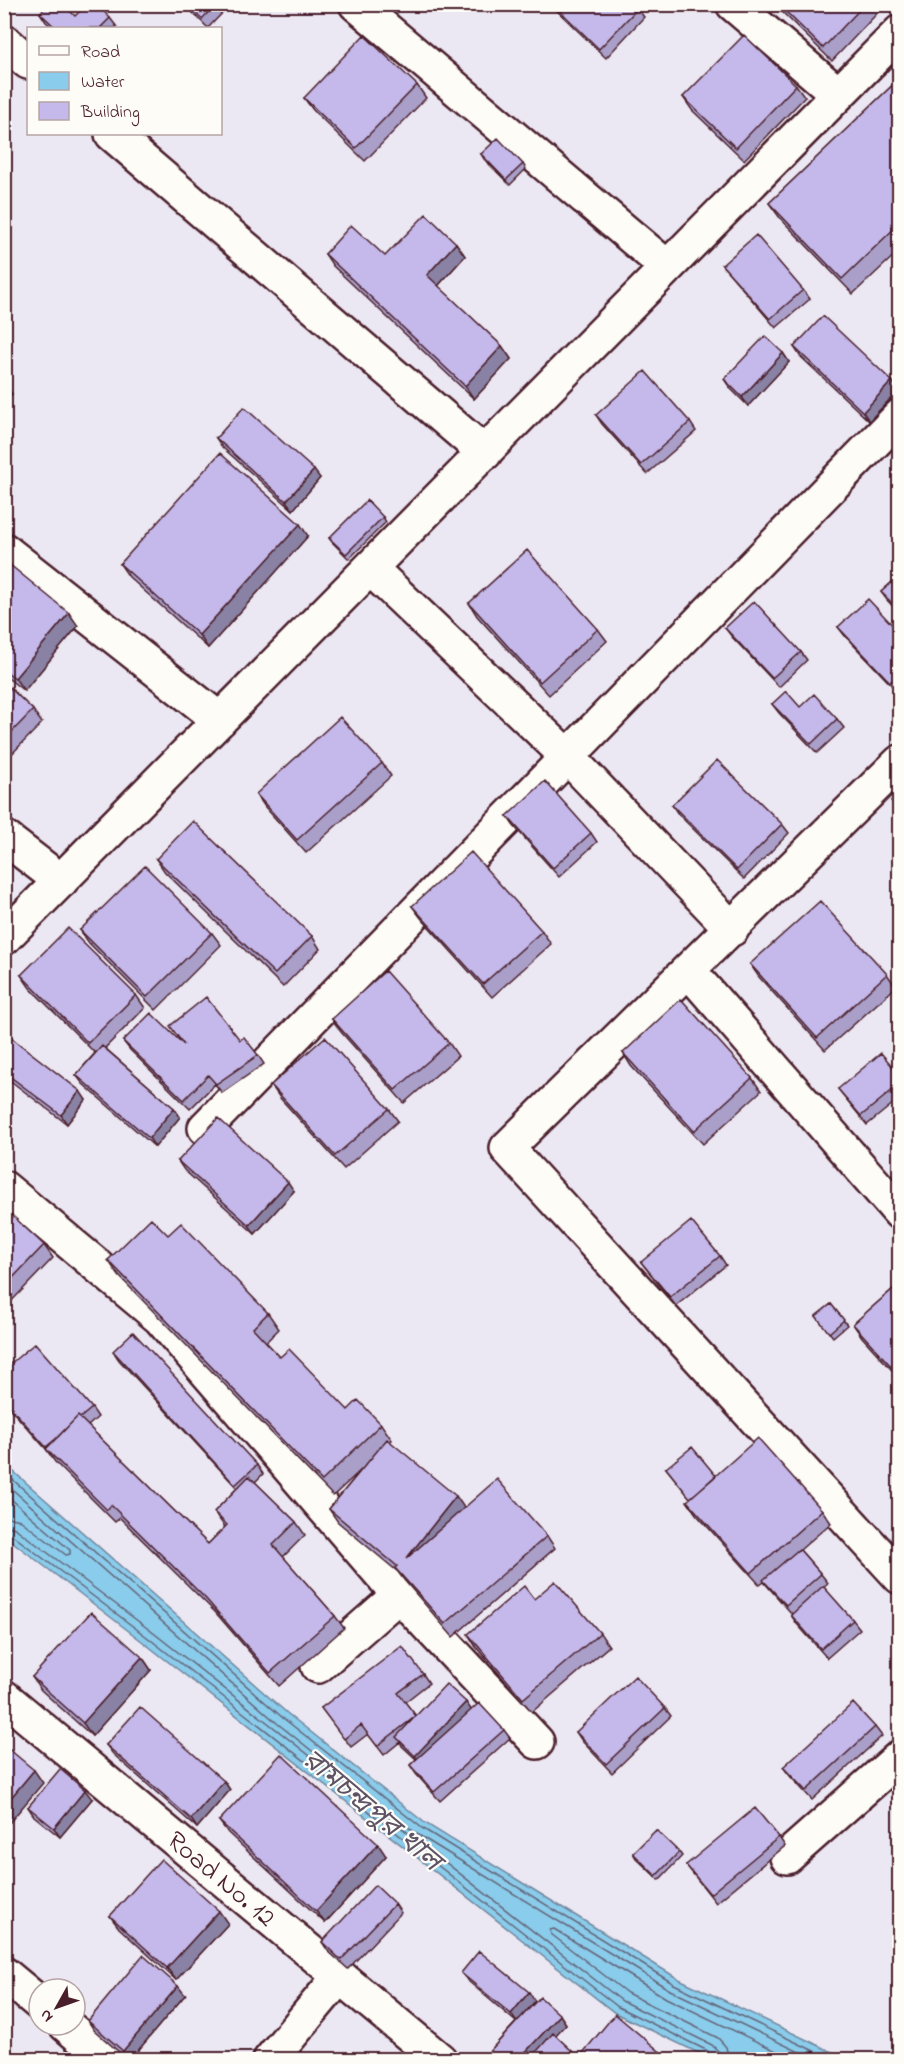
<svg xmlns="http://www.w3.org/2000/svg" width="904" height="2064" viewBox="0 0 904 2064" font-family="'Indie Flower','Noto Sans Bengali',sans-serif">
  <rect width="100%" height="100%" fill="#ece8f3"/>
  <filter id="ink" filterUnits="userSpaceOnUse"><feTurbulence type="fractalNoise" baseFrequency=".0167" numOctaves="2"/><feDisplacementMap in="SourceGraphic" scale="12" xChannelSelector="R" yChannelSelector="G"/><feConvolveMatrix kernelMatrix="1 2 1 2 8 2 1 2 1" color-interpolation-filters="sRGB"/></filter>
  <g filter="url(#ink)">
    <!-- water -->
    <path fill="#8acceb" stroke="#70879e" stroke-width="1.5" d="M5,1464l282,249 138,110 252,155 170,81h-136l-96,-46 -472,-371 -138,-106z"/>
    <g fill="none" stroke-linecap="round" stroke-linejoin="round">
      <!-- shore -->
      <path stroke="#646478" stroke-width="1.5" d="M4,1472l279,246 139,110 252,156 159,76
        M4,1482l274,242 139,110 253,156 146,70
        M4,1493l66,57v4l-4,1 -46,-35 -16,-4
        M4,1525l11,3 136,103 471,370 90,44 6,6 2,9
        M4,1532l7,2 136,103 471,370 90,44 4,9
        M729,2060l-3,-13 -8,-9 -91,-45 -76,-59 -1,-4 4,-1 112,69 129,62"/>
      <defs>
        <path id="street" d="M356,4l311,263
          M733,4l105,90
          M4,41l24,21
          M112,134l373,319
          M4,550l216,170
          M370,568l198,189 164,172
          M900,762l-393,386 393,429
          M4,837l57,44
          M4,938l896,-906
          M689,971l211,242
          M205,1128l695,-712
          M4,1188l156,130 239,277 138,147
          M318,1666l81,-71
          M4,1697l436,363
          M787,1857l113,-100
          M4,1974l35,29
          M66,2025l41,35
          M270,2060l70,-84"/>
      </defs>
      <!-- street casing -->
      <use href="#street" stroke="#4a1f2b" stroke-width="38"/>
      <!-- street -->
      <use href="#street" stroke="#fdfcf7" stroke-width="33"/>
    </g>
    <!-- wall -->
    <path fill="#a99fc9" stroke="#4a1f2b" stroke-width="1.5" d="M184,4h47l-23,24z
      M550,4h84l10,13 -38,41z
      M774,4h112l-54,57z
      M40,13l35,3 35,2 7,9 -2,1h-62l-7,-6z
      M900,78v172l-47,44 -73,-76 -11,-15z
      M417,85l9,13 -61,63 -52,-51 -9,-12z
      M796,85l9,12 -61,63 -52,-50 -9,-13z
      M481,154l42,10 3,5 -16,16 -26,-26z
      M456,243l9,13 -27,30 64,60 9,13 -37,40 -141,-133 -8,-12 60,2z
      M722,265l81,25 7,9 -34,29 -47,-55z
      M794,347l98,34 7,9 -30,31 -69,-65z
      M783,353l6,9 -41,44 -18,-18 -6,-9z
      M596,415l94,7 6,9 -49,43 -45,-50z
      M216,438l104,40 -27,32 -71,-63z
      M383,517l3,5 -37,37 -17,-17 -3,-4z
      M308,536l-100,112 -79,-71 -9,-13z
      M4,560l74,66 -54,65 -20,-16z
      M900,575v39l-13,-14 -6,-8z
      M469,603l129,26 9,12 -58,54 -72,-79z
      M838,627l62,6v55l-3,3 -52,-55z
      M725,628l76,24 6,8 -28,27 -47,-50z
      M4,682l29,28 9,13 -38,39z
      M772,704l28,3 37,12 7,9 -27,25 -38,-40z
      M382,763l9,13 -85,77 -41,-46 -9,-13z
      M672,805l110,19 7,9 -45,46 -66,-65z
      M507,816l84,17 6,9 -38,35 -46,-52z
      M156,859l156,77 8,13 -37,38 -118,-115z
      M412,906l130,25 9,13 -59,53 -71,-79z
      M80,930l132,3 9,12 -65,65 -67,-67z
      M750,964l137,10 9,13 -71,63 -66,-73z
      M21,975l115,20 9,13 -40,40 69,60 6,9 -25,30 -72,-63 -7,-9 19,-22 -65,-65z
      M332,1019l117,24 9,13 -54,47 -63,-71z
      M4,1032l82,68 -19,24 -63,-48z
      M240,1040l18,15 6,9 -42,29 -7,-9 -25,25 -60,-59 -7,-9 59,3z
      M623,1053l129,25 9,13 -58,53 -72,-78z
      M900,1075v23l-33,27 -29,-36z
      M271,1085l118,24 9,12 -54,48 -64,-71z
      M178,1161l116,30 -39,43 -71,-64z
      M4,1208l40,37 9,13 -49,51z
      M168,1235l100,78 11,16 -13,13 14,15 68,53 33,14 11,16 -2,2 74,66 83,28 8,12 -102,89 -49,-57 -6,-8 -60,-50 -9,-13 33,-40 -29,27 -214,-220 -11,-16z
      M720,1256l6,9 -50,41 -35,-44z
      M900,1283v96l-38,-42 -9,-13z
      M831,1304l16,21 -14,12 -17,-21z
      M113,1351l144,114 6,9 -8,8 41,40 9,13 -22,22 52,59 9,12 -65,58 -64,-74 -95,-94 -5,4 -60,-60 -9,-13 -42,-47v-33l88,39 6,9 -10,9 120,118 17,-17 -11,-15 23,-24 -118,-128z
      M666,1468l50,8 106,34 9,13 -31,27 21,24 7,9 -5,4 30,33 7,9 -33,29 -30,-34 -6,-9 1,-1 -22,-25 -6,-7 -4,3 -64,-71 -9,-13 4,-2z
      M534,1599l66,34 9,13 -77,66 -56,-65 -8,-13z
      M142,1657l9,13 -59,66 -51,-46 -9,-13z
      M423,1674l6,9 -24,19 11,14 55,-6 33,20 6,8 -70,63 -24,-27 -6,-9 6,-6 -14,-13 -2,-4 -16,13 -16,-21 -17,13 -30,-39z
      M665,1708l6,8 -59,57 -30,-32 -6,-9z
      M875,1727l7,9 -70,64 -22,-24 -7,-9z
      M106,1745l118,36 6,9 -33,38 -84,-74z
      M92,1799l-32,38 -26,-21 -6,-9z
      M219,1821l167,35 -61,67 -97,-90z
      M779,1837l6,9 -69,57 -30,-38z
      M679,1852l3,4 -23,24 -23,-22 -3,-5z
      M395,1904l6,9 -53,56 -20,-18 -6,-9z
      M110,1916l118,8 -52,56 -57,-52z
      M461,1973l74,28 25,14 6,9 -11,11 18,17 5,6 92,2h-180l-3,-6 29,-32 -48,-41z
      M185,1995l-55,65h-2l-34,-30 -6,-9z"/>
    <!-- shaded-wall -->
    <path fill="#8982a4" stroke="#4a1f2b" stroke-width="1.5" d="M456,243l9,13 -29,32 -9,-13z
      M502,346l9,13 -37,40 -9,-13z
      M783,353l6,9 -41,44 -6,-9z
      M892,381l7,9 -30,31 -6,-9z
      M4,383l8,11 -8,9z
      M314,470l6,8 -27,32 -7,-9z
      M300,524l8,12 -100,112 -9,-13z
      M69,613l9,13 -54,65 -9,-13z
      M80,1091l6,9 -19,24 -6,-9z
      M174,1108l6,9 -25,30 -6,-9z
      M288,1182l6,9 -39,43 -6,-9z
      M456,1496l9,13 -59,50z
      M142,1657l9,13 -59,66 -9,-13z
      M466,1702l6,9 -50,54 -7,-9z
      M34,1770l9,13 -39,46v-23z
      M224,1781l6,9 -33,38 -6,-9z
      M85,1790l7,9 -32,38 -6,-9z
      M378,1844l8,12 -61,67 -9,-12z
      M219,1911l9,13 -52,56 -9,-12z
      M178,1986l7,9 -55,65h-2l-5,-9z
      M529,1992l6,9 -18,22 -6,-9z
      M560,2015l6,9 -33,36h-15z
      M573,2052l6,8h-13z"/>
    <!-- building -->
    <path fill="#c4b9ea" stroke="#4a1f2b" stroke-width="1.5" d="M48,4h15l12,12 12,-12h10l13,14 -10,10h-44l-16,-15z
      M187,4h29l-14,15z
      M553,4h81l4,4 -39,41z
      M778,4h87l-42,44z
      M364,35l53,50 -61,63 -52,-50z
      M744,35l52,50 -60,63 -53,-51z
      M900,78v145l-58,56 -73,-76z
      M498,138l25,26 -17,16 -25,-26z
      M426,214l30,29 -29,32 75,71 -37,40 -140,-132 26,-29 34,31z
      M756,235l47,55 -33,29 -48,-54z
      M823,316l69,65 -29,31 -69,-65z
      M765,336l18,17 -41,44 -18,-18z
      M645,371l45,51 -49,43 -45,-50z
      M244,407l70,63 -28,31 -70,-63z
      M220,453l80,71 -101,111 -79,-71z
      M367,500l16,17 -37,37 -17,-16z
      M527,550l71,79 -58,53 -71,-79z
      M4,560l65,53 -54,65 -11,-8z
      M900,575v36l-19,-19z
      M868,599l32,34v41l-10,8 -52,-55z
      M754,601l47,51 -29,26 -47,-50z
      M4,682l29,28 -29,30z
      M786,691l14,16 14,-13 23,25 -26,25 -39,-40z
      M340,717l42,46 -85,77 -41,-46z
      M717,760l65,64 -45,46 -65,-65z
      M545,781l46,52 -38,35 -46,-52z
      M900,792v17l-9,-8z
      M193,821l119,115 -37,38 -119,-115z
      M471,852l71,79 -59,53 -71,-78z
      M145,866l67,67 -65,64 -67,-67z
      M820,901l67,73 -70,64 -67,-74z
      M68,928l68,67 -48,48 -67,-68z
      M385,971l64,72 -54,47 -63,-71z
      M206,997l34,43 4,-3 14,18 -42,29 -8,-9 -24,25 -61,-59 28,-28 33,32 -14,-19z
      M681,999l71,79 -58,53 -71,-78z
      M4,1032l76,59 -19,24 -57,-43z
      M325,1037l64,72 -54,47 -64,-71z
      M102,1046l72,62 -25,30 -73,-63z
      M881,1053l19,22v9l-39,32 -23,-27z
      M218,1118l70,64 -39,43 -71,-64z
      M4,1208l40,37 -40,42z
      M151,1218l17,17 13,-12 87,90 -15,15 27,29 9,-8 59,61 10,-10 23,24 -59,57 -214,-221z
      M691,1221l29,35 -50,41 -29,-35z
      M900,1283v93l-47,-52z
      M831,1304l13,16 -15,13 -13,-17z
      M133,1332l124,133 -22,20 -122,-134z
      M35,1343l57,65 -12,10 -2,-2 -20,21 -12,10 -42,-47v-31z
      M78,1416l130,128 19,-19 -13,-13 35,-36 47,46 -23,23 62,71 -65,57 -64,-74 -95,-94 -4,5 -61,-61z
      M758,1438l64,72 -71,63 -64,-72z
      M387,1439l69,57 -50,63 91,-80 50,57 -102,88 -50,-56 2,-2 -68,-57z
      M692,1447l24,29 -26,22 -24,-30z
      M799,1549l22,25 -35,31 -23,-25z
      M555,1581l45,52 -77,66 -55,-65 56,-48 10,13z
      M823,1586l30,34 -32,29 -30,-34z
      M91,1612l51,45 -59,66 -51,-46z
      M402,1646l21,28 -25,19 18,23 -39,30 -16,-21 -17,14 -23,-31z
      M635,1676l30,32 -59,56 -30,-32z
      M446,1684l20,18 -51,54 -19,-19z
      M479,1703l25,27 -70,62 -24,-27z
      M853,1703l22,24 -69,64 -23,-24z
      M140,1707l84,74 -33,38 -85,-74z
      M4,1745l30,25 -30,36z
      M281,1754l97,90 -62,67 -97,-90z
      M60,1769l25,21 -31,38 -26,-21z
      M755,1808l24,29 -69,57 -24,-29z
      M656,1830l23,22 -23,24 -23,-23z
      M161,1859l58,52 -52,57 -57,-52z
      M375,1885l20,19 -54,56 -19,-18z
      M479,1951l50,41 -18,22 -50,-41z
      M143,1955l35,31 -55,65 -35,-30z
      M540,1997l20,18 -42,45h-25l-6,-6z
      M615,2014l55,46h-93z
      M553,2033l20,19 -7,8h-37z"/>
  </g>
  <g text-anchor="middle" stroke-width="4.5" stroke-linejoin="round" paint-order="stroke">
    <!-- street labels -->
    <g font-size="27" fill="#4a1f2b" stroke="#fdfcf7">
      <text transform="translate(222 1878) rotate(40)" y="9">Road No. 12</text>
    </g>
    <!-- water labels -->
    <g font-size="28" font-style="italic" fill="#5d5365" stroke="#fdfcf7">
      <text transform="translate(373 1809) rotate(40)" y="10">রামচন্দ্রপুর খাল</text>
    </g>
  </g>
  <!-- margin -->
  <rect width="904" height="2064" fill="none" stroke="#fdfcf7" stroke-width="24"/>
  <rect x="12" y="12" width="880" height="2040" fill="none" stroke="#4a1f2b" stroke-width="2" filter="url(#ink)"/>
  <!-- legend -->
  <rect x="27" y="27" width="195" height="108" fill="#fdfcf7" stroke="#b5a4a5" stroke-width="1.5"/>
  <rect x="39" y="46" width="30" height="9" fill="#fdfcf7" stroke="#b5a4a5" stroke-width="1.5"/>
  <text x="81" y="57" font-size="18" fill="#4a1f2b">Road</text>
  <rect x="39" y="72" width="30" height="18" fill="#8acceb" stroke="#b5a4a5" stroke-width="1.5"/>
  <text x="81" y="87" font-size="18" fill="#4a1f2b">Water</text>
  <rect x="39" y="102" width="30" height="18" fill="#c4b9ea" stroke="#b5a4a5" stroke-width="1.5"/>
  <text x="81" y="117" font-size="18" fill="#4a1f2b">Building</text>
  <!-- north arrow -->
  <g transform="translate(57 2007) rotate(230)"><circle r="28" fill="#fdfcf7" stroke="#b5a4a5" stroke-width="1.5"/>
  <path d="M0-4.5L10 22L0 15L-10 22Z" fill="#4a1f2b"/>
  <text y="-9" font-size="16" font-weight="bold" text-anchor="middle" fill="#4a1f2b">N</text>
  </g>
</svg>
